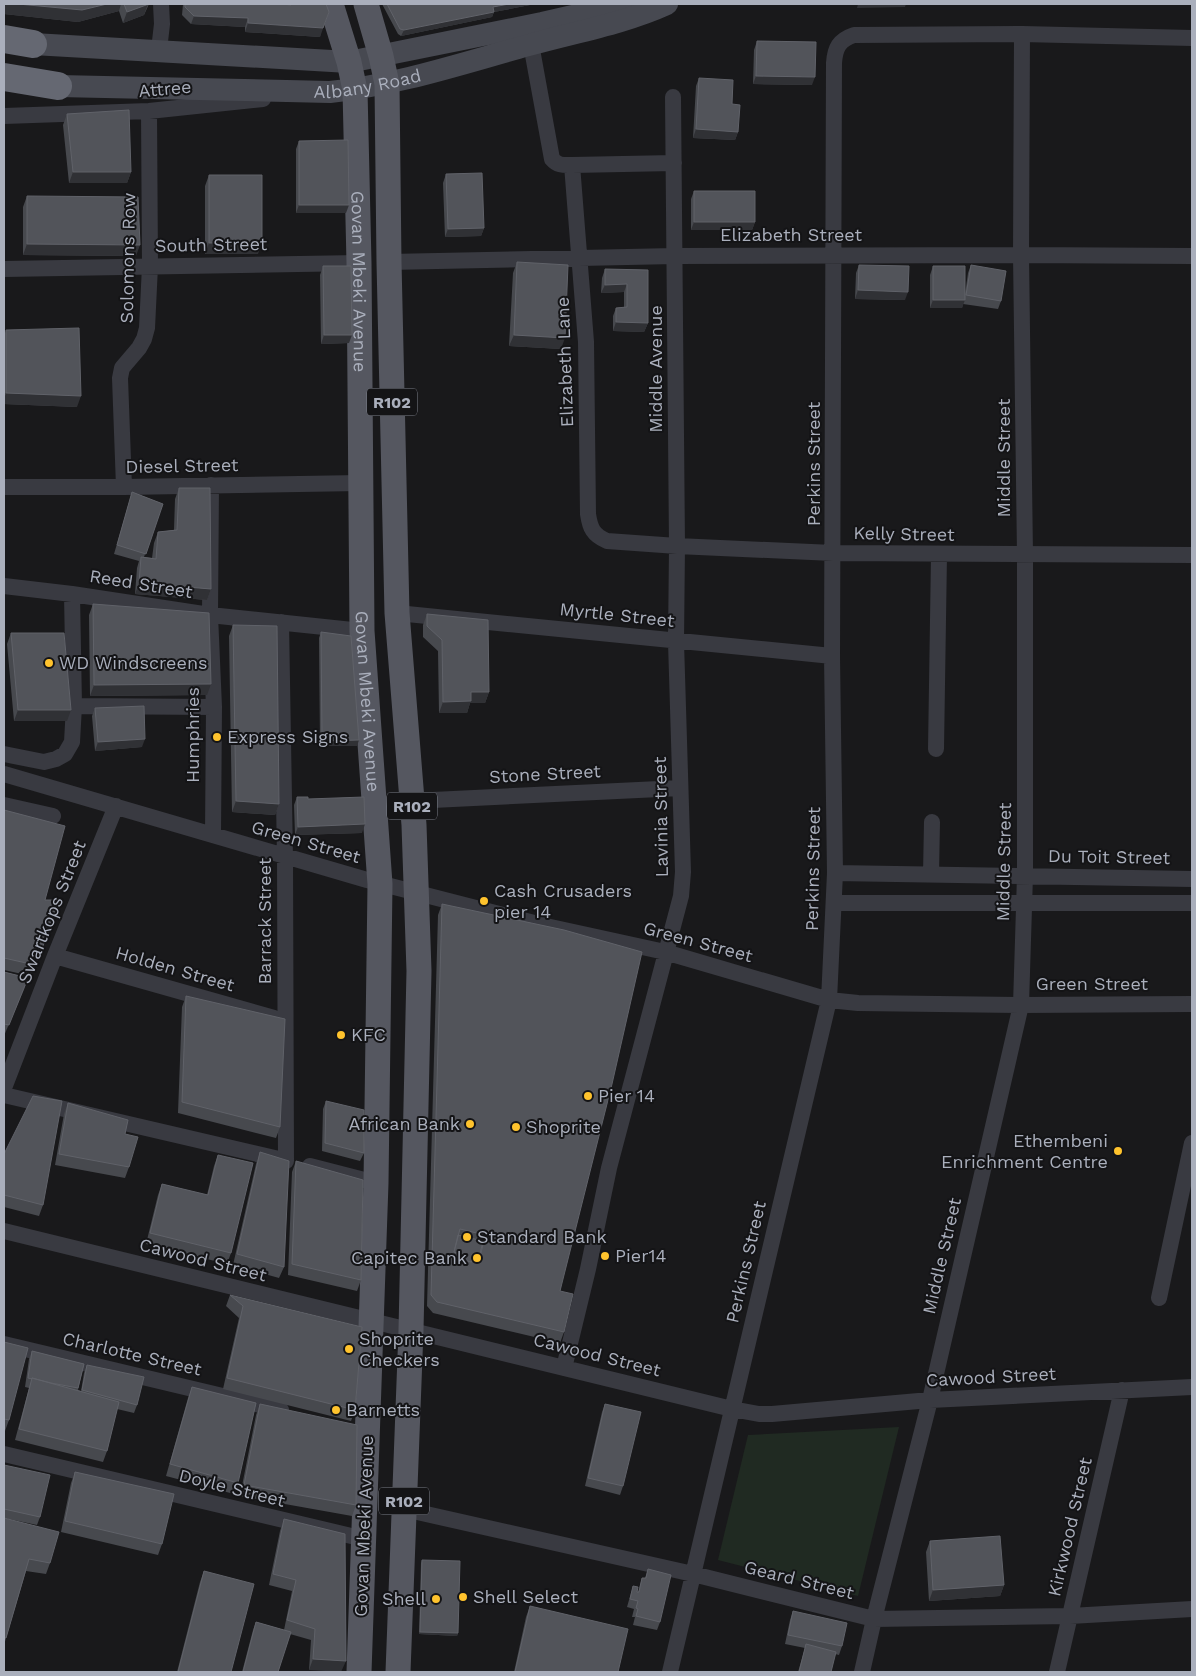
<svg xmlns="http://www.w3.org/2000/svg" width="1196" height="1676" viewBox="0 0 1196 1676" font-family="'Work Sans',sans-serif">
  <rect width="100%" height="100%" fill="#19191b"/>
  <!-- green -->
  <path fill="#202a22" d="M899,1427l-41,169 -140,-36 30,-125z"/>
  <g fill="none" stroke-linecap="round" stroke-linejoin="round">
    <!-- street -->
    <path stroke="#393a41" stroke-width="16" d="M531,44l21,115c6,7 12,6 20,6
      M159,50l3,-26 -1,-20
      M4,116l145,-5 114,-12
      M674,163l-102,2 14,177 2,172c2,14 5,21 19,27l70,5 156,7 359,2
      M389,262l286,-6 346,-1 171,1
      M4,269l355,-6
      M211,485l-1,130 4,92 -1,128
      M4,487h120l236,-4
      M124,487l-4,-109 2,-10 17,-20 5,-9 3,-11 3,-62 -1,-155
      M4,586l68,8 138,21 152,16
      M397,613l435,43
      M281,622l4,236 1,303
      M74,706l140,1
      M936,749l3,-194
      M4,754l40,8 12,-3 9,-5 7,-12 2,-36 -2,-112
      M4,774l363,106 179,46 119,26 164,48 29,3 163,2 171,-1
      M412,801l268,-13
      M4,805l49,11
      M835,873l357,6
      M931,874l1,-52
      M834,903h358
      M55,956l219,62
      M4,1088l51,-132 61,-150
      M4,1095l275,64
      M310,1166l66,17
      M4,1231l728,178 27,5h13l158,-14 262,-13
      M1159,1298l33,-155
      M4,1344l277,66
      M564,1368l24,-99 21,-101 72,-272 2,-24 -7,-230 1,-96 -4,-449
      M4,1454l360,85
      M404,1509l289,65 181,45 196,-3 122,-7
      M670,1672l159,-672 6,-127 -3,-217 2,-593c1,-15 5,-23 20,-28l168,-1 170,4
      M862,1672l12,-53 56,-219 91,-395 4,-130v-320l-4,-300 1,-221
      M1057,1672l65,-282"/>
    <!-- secondary -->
    <g stroke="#474951" stroke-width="22">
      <path d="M33,44l316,18 193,-39 83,-19"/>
      <path id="s1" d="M58,86l272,6c68,-7 133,-29 199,-47 46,-13 94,-21 138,-41"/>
    </g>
    <!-- primary -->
    <g stroke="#555760" stroke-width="25">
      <path id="s2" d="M331,4l18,58 6,28 4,173 3,368 18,253 -4,299 -17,489"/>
      <path d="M366,4l15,52 6,28 2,178 8,351 17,212 5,146 -8,359 -13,342"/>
    </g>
    <!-- highway -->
    <path stroke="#656872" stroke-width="28" d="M4,39l29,5
      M4,77l54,9"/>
  </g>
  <!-- wall -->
  <path fill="#47494e" d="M4,4h145l-5,11 -21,8 -4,-12 -41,11 -74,-8z
    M183,4h143l-6,33 -75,-5v-5l-54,-3 -9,-9z
    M382,4h153l-41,8 -2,5 -91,19 -3,-2z
    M757,41l55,44 -59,-1 1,-34z
    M699,78l39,54 -3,8 -42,-2 3,-52z
    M67,114l64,58 -4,11h-58l-6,-58z
    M299,141l47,72h-50v-64z
    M446,174l38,54 -3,8 -36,1 -2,-54z
    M209,175l49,79h-53v-68z
    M694,191l61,31 -3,8h-61v-31z
    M27,196l109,60 -113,-1v-48z
    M517,262l44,87 -52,-3 4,-73z
    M859,265l46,35 -50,-1 1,-26z
    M971,265l30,36 -3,8 -35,-5 -1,4h-32v-33l3,-9 32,28 3,-21z
    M323,266l26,77 -28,1 -1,-69z
    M605,269l43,1v53l-4,9 -31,-1v-15l3,-8 8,-1v-15l-23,1 1,-15z
    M6,330l71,77 -73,-3v-68z
    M179,488l32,101 -4,11 -72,-6 2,-26 2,-7 -25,-7 18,-62 31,12 -19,53 8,1 2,-15 4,-11 16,-2 1,-31z
    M93,604l114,91 -117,1 -1,-81z
    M427,614l62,78 -4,11h-15l-3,10h-28l-1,-62 -15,-14v-12z
    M233,625l46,179 -4,11 -43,-3 -3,-176z
    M321,632l36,114h-37l-1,-108z
    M11,633l56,88h-53l-7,-77z
    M95,708l47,39 -47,4 -3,-35z
    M297,797l65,36 -67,2 -1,-30z
    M4,810l41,90h17l-31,76 -27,-6z
    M442,904l119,383 -1,4 4,41 -4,11 -127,-30 -6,-7 11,-391z
    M4,972l24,6 -24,58z
    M186,996l94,131 -4,11 -98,-25 4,-106z
    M326,1101l38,52 -4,8 -38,-10 1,-42z
    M68,1103l57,31 4,33 -4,11 -70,-13 9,-51z
    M260,1152l24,115 -5,11 -46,-13 23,-101z
    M4,1154l39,51 -4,11 -35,-9z
    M218,1155l13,98 -4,11 -81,-20 12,-49 4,-11 45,11 7,-29z
    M296,1161l65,119 -4,11 -69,-16 4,-103z
    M230,1295l132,32 -7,83 -4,11 -128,-32 16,-71 -13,-12z
    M4,1342l5,78 -4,11h-1z
    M32,1351l52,13 -6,26 3,1 3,-18 3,-8 50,40 -3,8 -17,-4 -10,42 -4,11 -88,-22 14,-52 -4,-1 4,-28z
    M192,1387l46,96 -4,11 -68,-18 22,-78z
    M260,1404l96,101 -4,11 -112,-20 16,-81z
    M605,1404l18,82 -3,9 -35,-9 17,-74z
    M4,1465l36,52 -3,8 -33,-7z
    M75,1472l87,72 -4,11 -97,-23 10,-49z
    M4,1518l46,45 -4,11 -20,-3 -22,74z
    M284,1519l62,142 -37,9 2,-30 -21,-6 -12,38h-36l11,-42 3,-8 28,8 8,-39 -23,-6 11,-54z
    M930,1541l74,44 -4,11 -71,5 -3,-49z
    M422,1560l36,73 -1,3 -38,-2 2,-71z
    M648,1569l12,53 -3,8 -24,-5 2,-8h-3l2,-8 -7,-2 6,-21 4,6h1l4,-14h3z
    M204,1571l27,101h-54l23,-90z
    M530,1606l88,66h-104l12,-55z
    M793,1611l49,35 -3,9 -4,-1 -4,18h-33l7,-24 -20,-4 5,-24z"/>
  <!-- shaded-wall -->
  <path fill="#303135" d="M4,4h117l-2,7 -41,11 -74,-8z
    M148,4l-4,11 -21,8 4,-11z
    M509,4h26l-41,8 -2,5 -91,19 3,-6 89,-23z
    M858,4h48l-1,3 -48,1z
    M329,12l-9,25 -75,-5 3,-9z
    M194,16l54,2 -3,9 -54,-3z
    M756,76l59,1 -3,8 -59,-1z
    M696,129l42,3 -3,8 -42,-2z
    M73,172h58l-4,11h-58z
    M299,205h50l-3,8h-50z
    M694,222h61l-3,8h-61z
    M484,228l-3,8 -36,1 3,-8z
    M209,243h53l-4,11h-53z
    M27,244l113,1 -4,11 -113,-1z
    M627,284l-3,8 -23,1 4,-8z
    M858,290l50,2 -3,8 -50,-1z
    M933,300h32l-3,8h-32z
    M616,322l32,1 -4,9 -31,-1z
    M324,335h28l-3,8 -28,1z
    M514,335l51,3 -4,11 -52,-3z
    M6,393l75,3 -4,11 -73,-3v-5z
    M139,583l72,6 -4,11 -72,-6z
    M211,684l-4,11 -117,1 4,-11z
    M471,692h18l-4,11h-15l-3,10h-28l4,-11z
    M18,710h53l-4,11h-53z
    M145,739l-3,8 -47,4 3,-9z
    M359,740l-2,6h-37l2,-5z
    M236,801l43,3 -4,11 -43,-3z
    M365,824l-3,9 -67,2 3,-8z
    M62,900l-4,11 -27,65 4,-11z
    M28,978l-4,12 -20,46 5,-11z
    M1004,1585l-4,11 -71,5 4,-11z
    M420,1632l38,1 -1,3 -38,-2z
    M313,1659l33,2 -5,11 -32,-2z"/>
  <!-- building -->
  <path fill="#52545a" stroke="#606269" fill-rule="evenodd" d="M18,4h89l-25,6z
    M124,4h25l-22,8z
    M185,4h97l9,1v-1h35l3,8 -6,16 -75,-5v-5l-54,-2 -9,-9z
    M387,4h122l-16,3 1,5 -90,18 -4,-1z
    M757,41l59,1 -1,35 -59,-1z
    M699,78l34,2 -1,24 8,1 -2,27 -42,-3z
    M129,110l2,62h-58l-6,-58z
    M348,140l1,65h-50v-64z
    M482,173l2,55 -36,1 -2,-55z
    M209,175h53v68h-53z
    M694,191h61v31h-61z
    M27,196l111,1 2,48 -113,-1z
    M517,262l51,3 -3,73 -51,-3z
    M859,265l50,1 -1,26 -50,-2z
    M971,265l35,6 -5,30 -35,-6z
    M323,266h28l1,69h-28z
    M933,266h32v34h-32z
    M605,269l43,1v53l-32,-1v-14l11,-1v-23l-22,1z
    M79,328l2,68 -75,-3v-63z
    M179,488h31l1,101 -72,-6 2,-26 15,2 2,-27 19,-2z
    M132,492l31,12 -17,50 -29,-9z
    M93,604l116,9 2,71 -117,1z
    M427,614l61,6 1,72h-18v9l-28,1 -1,-62 -15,-14z
    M233,625l44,1 2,178 -43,-3z
    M321,632l30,4 8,104 -37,1z
    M11,633h53l7,77h-53z
    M144,706l1,33 -47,3 -3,-34z
    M297,797h11v2l56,-2 1,27 -67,3z
    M4,810l61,16 -20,74h17l-27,65 -31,-7z
    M442,904l122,26 78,22 -30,132 -51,203 -1,4 13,3 -9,38 -127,-30 -6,-7zM460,1229l25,6 -5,23 -7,-2 -1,6 -13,-3 1,-5 -6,-2z
    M4,972l24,6 -19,47 -5,-1z
    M186,996l99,23 -5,108 -98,-25z
    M33,1096l29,5 -19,104 -39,-10v-41z
    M326,1101l38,9v43l-39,-10z
    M68,1103l60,17 -3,14 13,3 -9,30 -70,-13z
    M260,1152l29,9 -5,106 -47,-13z
    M218,1155l35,8 -22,90 -81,-20 12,-49 46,11z
    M296,1161l67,19 -2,100 -69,-16z
    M458,1235l25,6 -4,17 -6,-2 -2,6 -12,-3 1,-5 -6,-2z
    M230,1295l132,32 -7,83 -128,-32 16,-72z
    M4,1342l24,6 -19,72 -5,-1z
    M32,1351l52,13 -6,24 -27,-5 -19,-5v1l-4,-1z
    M87,1365l57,12 -7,28 -55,-15z
    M32,1378l87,24 -12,49 -88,-22z
    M192,1387l64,16 -18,80 -68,-19z
    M260,1404l97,21 -1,80 -112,-20z
    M605,1404l36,8 -18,74 -35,-8z
    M4,1465l46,10 -10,42 -36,-8z
    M75,1472l99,22 -12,50 -97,-23z
    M4,1518l55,14 -9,31 -21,-4 -23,79 -2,-1z
    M284,1519l61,15 1,127 -33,-2 2,-30 -28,-9 9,-40 -23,-6z
    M1000,1536l4,49 -71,5 -3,-49z
    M422,1560l38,1 -2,72 -38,-1z
    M648,1569l23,6 -11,47 -24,-6 2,-7 -2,-1 2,-7 -8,-2 3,-13 5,1 -1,5h2l3,-14h4z
    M204,1571l50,13 -23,88h-53z
    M530,1606l98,23 -10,43h-103z
    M793,1611l54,12 -5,23 -54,-11z
    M256,1622l35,10 -13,40h-35z
    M806,1644l30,8 -5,20h-32z"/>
  <!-- markers -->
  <g fill="#ffc32d" stroke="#141416" stroke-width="2">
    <circle cx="49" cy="663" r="5"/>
    <circle cx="217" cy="737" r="5"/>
    <circle cx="484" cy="901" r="5"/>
    <circle cx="341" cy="1035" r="5"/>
    <circle cx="588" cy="1096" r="5"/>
    <circle cx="470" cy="1124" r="5"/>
    <circle cx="516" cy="1127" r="5"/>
    <circle cx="1118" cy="1151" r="5"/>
    <circle cx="467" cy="1237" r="5"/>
    <circle cx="605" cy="1256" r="5"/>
    <circle cx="477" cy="1258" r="5"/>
    <circle cx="349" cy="1349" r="5"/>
    <circle cx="336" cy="1410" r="5"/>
    <circle cx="463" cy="1597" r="5"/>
    <circle cx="436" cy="1599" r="5"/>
  </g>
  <g text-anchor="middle" stroke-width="4" stroke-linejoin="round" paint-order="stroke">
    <!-- shield labels -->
    <g fill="#141416" stroke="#7d808a" stroke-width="1">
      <rect x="367" y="388.5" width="50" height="27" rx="4"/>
      <rect x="387" y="792.5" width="50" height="27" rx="4"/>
      <rect x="379" y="1487.5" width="50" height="27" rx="4"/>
    </g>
    <g font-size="16" font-weight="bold" fill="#aaafbc">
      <text x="392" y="408">R102</text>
      <text x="412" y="812">R102</text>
      <text x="404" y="1507">R102</text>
    </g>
    <!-- street labels -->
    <g font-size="18" fill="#aaafbc" stroke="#141416">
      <text dy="6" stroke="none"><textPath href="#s1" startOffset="310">Albany Road</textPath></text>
      <text transform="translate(165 89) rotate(-5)" y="6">Attree</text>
      <text x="791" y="241">Elizabeth Street</text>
      <text transform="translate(211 245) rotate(-1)" y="6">South Street</text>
      <text transform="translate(128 258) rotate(-89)" y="6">Solomons Row</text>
      <text dy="6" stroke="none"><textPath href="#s2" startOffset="281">Govan Mbeki Avenue</textPath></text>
      <text transform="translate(565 362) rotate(-92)" y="6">Elizabeth Lane</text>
      <text transform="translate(656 369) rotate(-90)" y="6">Middle Avenue</text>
      <text transform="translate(1004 458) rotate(-90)" y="6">Middle Street</text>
      <text transform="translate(814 464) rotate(-90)" y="6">Perkins Street</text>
      <text transform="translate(182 466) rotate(-1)" y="6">Diesel Street</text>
      <text transform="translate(904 534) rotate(1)" y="6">Kelly Street</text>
      <text transform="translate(141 584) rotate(9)" y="6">Reed Street</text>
      <text transform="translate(617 615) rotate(6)" y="6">Myrtle Street</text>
      <text dy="6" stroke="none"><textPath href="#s2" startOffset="701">Govan Mbeki Avenue</textPath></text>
      <text transform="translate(193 735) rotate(-90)" y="6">Humphries</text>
      <text transform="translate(545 774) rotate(-3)" y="6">Stone Street</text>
      <text transform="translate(661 817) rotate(-91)" y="6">Lavinia Street</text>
      <text transform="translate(306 842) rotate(16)" y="6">Green Street</text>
      <text transform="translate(1109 857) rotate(1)" y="6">Du Toit Street</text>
      <text transform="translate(1004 862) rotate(-89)" y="6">Middle Street</text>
      <text transform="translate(813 869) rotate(-89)" y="6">Perkins Street</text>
      <text transform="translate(52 912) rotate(-68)" y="6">Swartkops Street</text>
      <text transform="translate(265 921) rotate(-90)" y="6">Barrack Street</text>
      <text transform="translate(698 942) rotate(15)" y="6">Green Street</text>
      <text transform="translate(175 969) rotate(16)" y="6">Holden Street</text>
      <text x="1092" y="990">Green Street</text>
      <text transform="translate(942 1256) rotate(-77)" y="6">Middle Street</text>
      <text transform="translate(203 1260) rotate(14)" y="6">Cawood Street</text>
      <text transform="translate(746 1262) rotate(-77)" y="6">Perkins Street</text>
      <text transform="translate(132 1354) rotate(13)" y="6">Charlotte Street</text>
      <text transform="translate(597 1355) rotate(14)" y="6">Cawood Street</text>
      <text transform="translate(991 1377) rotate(-3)" y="6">Cawood Street</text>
      <text transform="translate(232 1488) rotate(14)" y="6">Doyle Street</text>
      <text transform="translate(364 1526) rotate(-88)" y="6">Govan Mbeki Avenue</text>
      <text transform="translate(1070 1527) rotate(-77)" y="6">Kirkwood Street</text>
      <text transform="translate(799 1580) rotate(14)" y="6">Geard Street</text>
    </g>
    <!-- poi labels -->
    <g font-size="18" fill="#aaafbc" stroke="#141416" text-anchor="start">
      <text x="59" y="669">WD Windscreens</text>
      <text x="227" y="743">Express Signs</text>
      <text x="494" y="897">Cash Crusaders<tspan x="494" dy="21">pier 14</tspan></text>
      <text x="351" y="1041">KFC</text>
      <text x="598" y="1102">Pier 14</text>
      <text x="460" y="1130" text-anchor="end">African Bank</text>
      <text x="526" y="1133">Shoprite</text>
      <text x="1108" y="1147" text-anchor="end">Ethembeni<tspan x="1108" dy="21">Enrichment Centre</tspan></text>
      <text x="477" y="1243">Standard Bank</text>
      <text x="615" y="1262">Pier14</text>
      <text x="467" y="1264" text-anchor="end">Capitec Bank</text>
      <text x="359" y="1345">Shoprite<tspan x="359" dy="21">Checkers</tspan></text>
      <text x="346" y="1416">Barnetts</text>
      <text x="473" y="1603">Shell Select</text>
      <text x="426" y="1605" text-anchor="end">Shell</text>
    </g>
  </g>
  <!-- border -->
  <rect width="1196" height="1676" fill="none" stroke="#aaafbc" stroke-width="10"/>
</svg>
